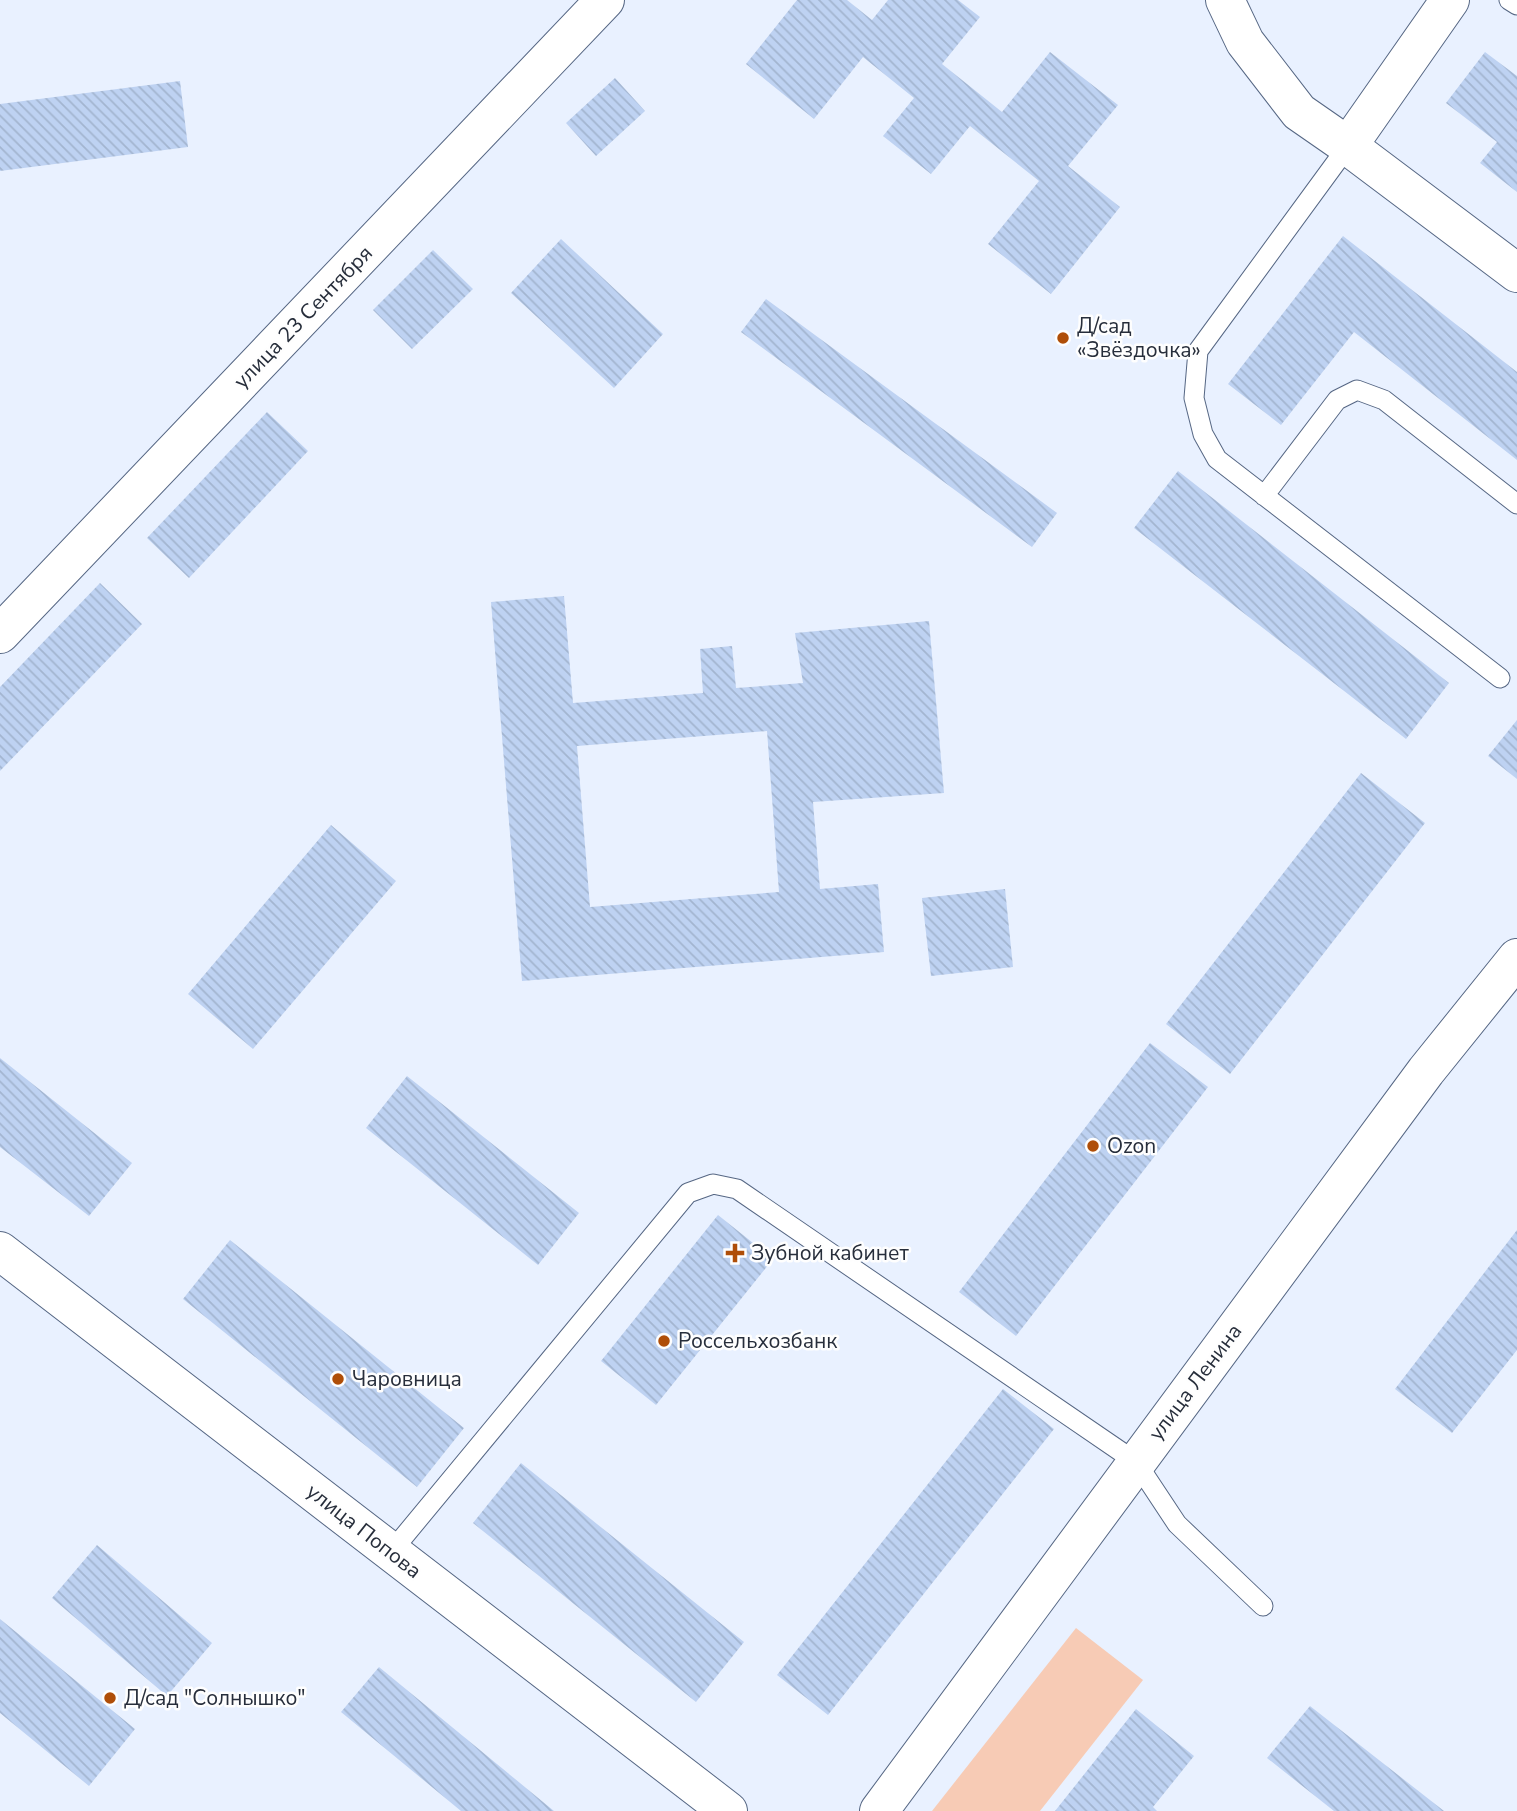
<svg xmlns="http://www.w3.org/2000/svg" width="1517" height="1811" viewBox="0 0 1517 1811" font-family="'Nunito Sans',sans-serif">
  <defs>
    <pattern id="building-back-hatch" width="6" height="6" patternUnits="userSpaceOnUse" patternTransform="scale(1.75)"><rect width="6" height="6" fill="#bed2f2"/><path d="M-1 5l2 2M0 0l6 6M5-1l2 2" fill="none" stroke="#a3b5d0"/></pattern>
  </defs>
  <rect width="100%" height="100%" fill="#e9f1ff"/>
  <!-- green -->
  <path fill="#f7cbb5" d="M1076,1628l67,52 -103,131h-108z"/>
  <!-- building -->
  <path fill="url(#building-back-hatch)" fill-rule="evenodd" d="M797,0h50l25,20 16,-20h70l22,17 -38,47 60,48 48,-60 68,53 -50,61 52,41 -69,87 -63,-50 51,-63 -69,-55 -39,48 -48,-38 31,-38 -51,-41 -49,62 -68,-55z
    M1485,52l32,24v116l-37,-29 17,-21 -51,-39z
    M615,78l30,33 -49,45 -30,-33z
    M180,81l8,66 -188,24v-67z
    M1343,236l174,136v88l-163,-128 -73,93 -53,-41z
    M561,239l102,95 -49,54 -103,-95z
    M433,250l40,39 -61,60 -39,-39z
    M766,299l291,214 -25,34 -291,-215z
    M267,412l41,39 -119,127 -42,-40z
    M1178,471l271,212 -43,56 -272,-211z
    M100,583l42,41 -142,147v-84z
    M564,596l9,107 130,-10 -3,-44 32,-3 4,42 67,-5 -8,-50 134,-12 15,172 -131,9 7,87 58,-5 6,68 -362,29 -31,-379zM767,731l12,161 -189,15 -13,-161z
    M1517,720v59l-29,-23z
    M1361,773l64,50 -195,251 -64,-50z
    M331,825l65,56 -143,168 -65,-55z
    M1005,889l8,78 -82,9 -9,-78z
    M1150,1043l58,44 -192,249 -57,-44z
    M0,1058l132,105 -43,53 -89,-69z
    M407,1076l172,137 -41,52 -172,-137z
    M718,1215l55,44 -117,146 -55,-44z
    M1517,1230v120l-65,83 -57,-44z
    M230,1240l234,188 -47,59 -234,-188z
    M1003,1389l51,40 -226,286 -51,-40z
    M521,1463l223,179 -48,60 -223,-179z
    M97,1545l115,98 -45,53 -115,-98z
    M0,1619l135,110 -46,57 -89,-73z
    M379,1667l175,144h-93l-120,-99z
    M1310,1706l134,105h-110l-67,-53z
    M1136,1709l58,47 -41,51 4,4h-102z"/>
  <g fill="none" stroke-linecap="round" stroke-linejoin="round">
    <defs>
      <path id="lane" d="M1509,0l8,5
        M1348,146l-150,205 -4,47 9,36 14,25 283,219
        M1264,496l73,-96 20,-10 27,10 133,104
        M391,1552l297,-359 25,-9 24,5 399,273 41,62 86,82"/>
      <path id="street" d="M1225,0l20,42 54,70 49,34 169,127
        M1348,146l102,-146
        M0,634l605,-634
        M0,1251l728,560"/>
      <path id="primary" d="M879,1811l547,-740 91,-113"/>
    </defs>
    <!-- lane casing -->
    <use href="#lane" stroke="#566784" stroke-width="21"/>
    <!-- street casing -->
    <use href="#street" stroke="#566784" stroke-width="40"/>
    <!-- primary casing -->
    <use href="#primary" stroke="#566784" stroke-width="40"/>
    <!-- lane -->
    <use href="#lane" stroke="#fff" stroke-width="19"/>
    <!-- street -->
    <use href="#street" stroke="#fff" stroke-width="38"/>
    <!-- primary -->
    <use href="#primary" stroke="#fff" stroke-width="38"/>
  </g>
  <!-- markers -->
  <g fill="#af4e08" stroke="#fefefe" stroke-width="2.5">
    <circle cx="1063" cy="338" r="7"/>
    <circle cx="1093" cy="1146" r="7"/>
    <path d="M731.5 1242.5h7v7h7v7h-7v7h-7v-7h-7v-7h7z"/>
    <circle cx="664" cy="1341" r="7"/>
    <circle cx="338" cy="1379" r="7"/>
    <circle cx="110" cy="1698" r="7"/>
  </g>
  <g text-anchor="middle" stroke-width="5" stroke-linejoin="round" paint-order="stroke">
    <!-- street labels -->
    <g font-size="21" fill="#272e3b" stroke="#fefefe">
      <text transform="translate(303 317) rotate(-46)" y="7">улица 23 Сентября</text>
      <text transform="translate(1195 1382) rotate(-53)" y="7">улица Ленина</text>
      <text transform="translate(364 1531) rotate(38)" y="7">улица Попова</text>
    </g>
    <!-- poi labels -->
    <g font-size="21" fill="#272e3b" stroke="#fefefe" text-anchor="start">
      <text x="1077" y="333">Д/сад<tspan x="1077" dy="24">«Звёздочка»</tspan></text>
      <text x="1107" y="1153">Ozon</text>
      <text x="751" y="1260">Зубной кабинет</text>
      <text x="678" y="1348">Россельхозбанк</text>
      <text x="352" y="1386">Чаровница</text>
      <text x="124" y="1705">Д/сад "Солнышко"</text>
    </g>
  </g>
</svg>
